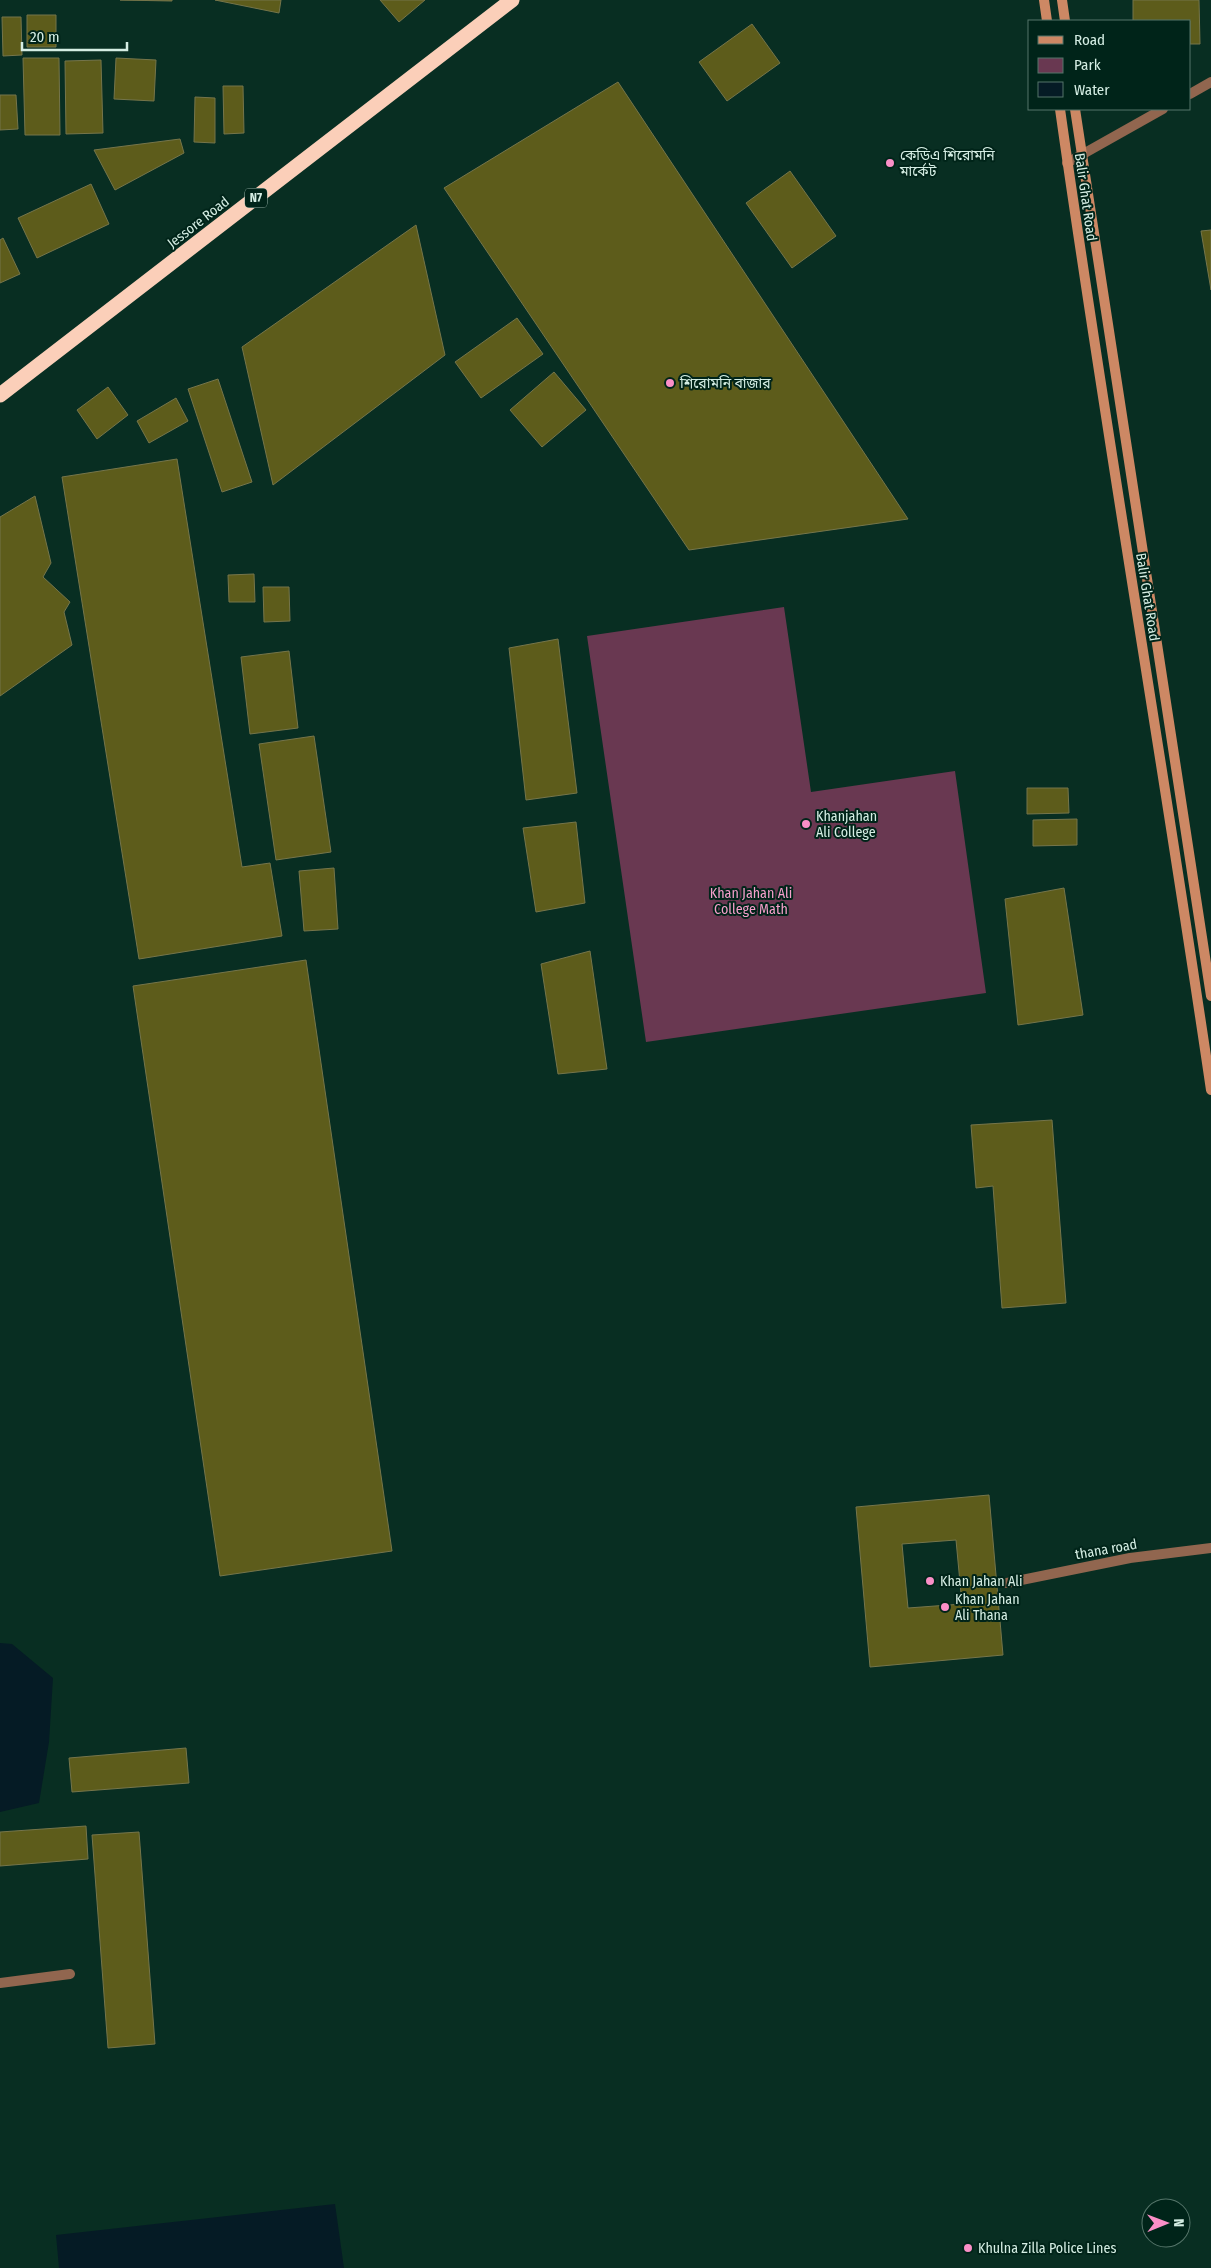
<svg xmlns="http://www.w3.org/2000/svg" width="1211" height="2268" viewBox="0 0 1211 2268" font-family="'Fira Sans Condensed','Noto Sans Bengali',sans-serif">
  <rect width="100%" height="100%" fill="#082e22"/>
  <!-- green -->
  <path fill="#693851" d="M784,607l27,185 144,-21 31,222 -340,49 -59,-406z"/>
  <!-- water -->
  <path fill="#051b25" d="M0,1643l12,1 41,34 -4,64 -10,61 -39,9z
    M335,2204l9,64h-285l-3,-33z"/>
  <!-- building -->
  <path fill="#5d5c1b" stroke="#75754b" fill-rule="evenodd" d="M120,0h52v1z
    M215,0h66l-2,13z
    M380,0h45l-26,22z
    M1133,0h66l1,44h-10v-23h-57z
    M27,15h29v32h-29z
    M2,17h19l1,38 -19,1z
    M752,24l28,39 -53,38 -28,-39z
    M23,58h36l1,77h-35z
    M116,58l40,2 -2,41 -40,-2z
    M101,60l2,73 -37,1 -1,-73z
    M618,82l290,437 -219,31 -245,-362z
    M223,86h20l1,47 -20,1z
    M0,95h16l2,34 -18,1z
    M195,97l20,1v45l-21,-1z
    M180,139l4,14 -69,37 -21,-40z
    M790,171l46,65 -44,32 -46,-65z
    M91,184l18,40 -72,34 -19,-40z
    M416,225l29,130 -172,130 -31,-138z
    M1211,230v60l-10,-59z
    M3,238l17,36 -20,9v-43z
    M517,318l26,36 -62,44 -26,-36z
    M554,372l32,38 -44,37 -32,-37z
    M218,379l34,103 -30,10 -34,-103z
    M108,387l20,28 -31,24 -20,-29z
    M176,398l12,23 -39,22 -12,-22z
    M177,459l65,408 28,-4 12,73 -143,23 -77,-482z
    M35,496l16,67 -8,14 27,25 -6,10 8,33 -72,51v-179z
    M254,574l1,28h-26l-1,-27z
    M263,587h26l1,34 -26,1z
    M558,639l19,154 -51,7 -17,-152z
    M289,651l9,77 -48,6 -9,-77z
    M314,736l17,116 -55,8 -17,-116z
    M1027,788h41l1,25 -42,1z
    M1077,819v26l-44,1v-26z
    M576,822l9,81 -49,9 -13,-84z
    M334,868l4,61 -34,2 -5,-60z
    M1064,888l19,127 -65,10 -13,-126z
    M590,951l17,118 -49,5 -17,-110z
    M306,960l86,591 -172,25 -87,-590z
    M1052,1120l14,183 -64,5 -9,-122 -17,2 -5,-63z
    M989,1495l14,160 -133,12 -14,-160zM956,1540l6,64 -54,4 -6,-64z
    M186,1748l3,35 -117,9 -3,-34z
    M86,1826l2,33 -88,7v-34z
    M139,1832l16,212 -47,4 -16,-213z"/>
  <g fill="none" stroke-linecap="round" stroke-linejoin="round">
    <!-- lane -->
    <path stroke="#91664f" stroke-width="10" d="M1007,1583l123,-25 81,-10"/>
    <!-- street -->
    <path stroke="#91664f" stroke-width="10" d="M1190,94l21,-12
      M1067,163l96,-54
      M0,1983l70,-9"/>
    <!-- secondary -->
    <path stroke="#cd8864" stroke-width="10" d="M1044,0l3,21
      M1062,0l3,21
      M1060,109c46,327 103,653 151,981
      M1075,109l136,887"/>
    <!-- highway -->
    <path stroke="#fbcfb9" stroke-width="15" d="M0,395l512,-395"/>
  </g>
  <!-- markers -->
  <g fill="#fa8fc7" stroke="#002419" stroke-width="2">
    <circle cx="890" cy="163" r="5"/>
    <circle cx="670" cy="383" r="5"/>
    <circle cx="806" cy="824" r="5"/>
    <circle cx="930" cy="1581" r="5"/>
    <circle cx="945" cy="1607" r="5"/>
    <circle cx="968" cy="2248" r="5"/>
  </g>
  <g text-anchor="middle" stroke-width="4" stroke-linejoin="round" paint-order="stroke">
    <!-- shield labels -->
    <rect fill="#002419" stroke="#95b1a7" stroke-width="1" x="245" y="188.5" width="22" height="19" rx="4"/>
    <g font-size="12" font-weight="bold" fill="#d5eee4">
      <text x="256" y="202">N7</text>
    </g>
    <!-- poi labels -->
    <g font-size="14" fill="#d5eee4" stroke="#002419" text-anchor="start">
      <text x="900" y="160">কেডিএ শিরোমনি<tspan x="900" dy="16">মার্কেট</tspan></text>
      <text x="680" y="388">শিরোমনি বাজার</text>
      <text x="816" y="821">Khanjahan<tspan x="816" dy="16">Ali College</tspan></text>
      <text x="940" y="1586">Khan Jahan Ali</text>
      <text x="955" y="1604">Khan Jahan<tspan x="955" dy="16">Ali Thana</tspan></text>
      <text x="978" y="2253">Khulna Zilla Police Lines</text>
    </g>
    <!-- street labels -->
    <g font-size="14" fill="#d5eee4" stroke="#002419">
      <text transform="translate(1086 197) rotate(82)" y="5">Balir Ghat Road</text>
      <text transform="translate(198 222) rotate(-38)" y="5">Jessore Road</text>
      <text transform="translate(1148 597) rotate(81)" y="5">Balir Ghat Road</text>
      <text transform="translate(1106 1549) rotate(-10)" y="5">thana road</text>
    </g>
    <!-- park labels -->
    <g font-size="14" fill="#f59fcb" stroke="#002419">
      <text x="751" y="898">Khan Jahan Ali<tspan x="751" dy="16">College Math</tspan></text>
    </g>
  </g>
  <!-- legend -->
  <rect x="1028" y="20" width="162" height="90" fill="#002419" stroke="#55756a"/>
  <rect x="1038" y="36" width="25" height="8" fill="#cd8864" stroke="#55756a"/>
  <text x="1074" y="45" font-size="15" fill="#d5eee4">Road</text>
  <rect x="1038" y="58" width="25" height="15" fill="#693851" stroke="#55756a"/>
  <text x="1074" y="70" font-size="15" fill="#d5eee4">Park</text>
  <rect x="1038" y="82" width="25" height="15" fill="#051b25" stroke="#55756a"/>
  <text x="1074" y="95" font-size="15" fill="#d5eee4">Water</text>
  <!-- north arrow -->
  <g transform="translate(1166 2223) rotate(89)"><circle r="24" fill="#002419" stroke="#55756a"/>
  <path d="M0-4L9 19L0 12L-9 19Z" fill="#fa8fc7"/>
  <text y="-8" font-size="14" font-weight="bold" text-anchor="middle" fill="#d5eee4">N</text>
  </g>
  <!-- scale -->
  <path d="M22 42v8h105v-8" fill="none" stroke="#d5eee4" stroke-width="2.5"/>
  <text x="30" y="42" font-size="15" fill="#d5eee4" stroke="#002419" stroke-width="4" paint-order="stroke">20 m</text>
</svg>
